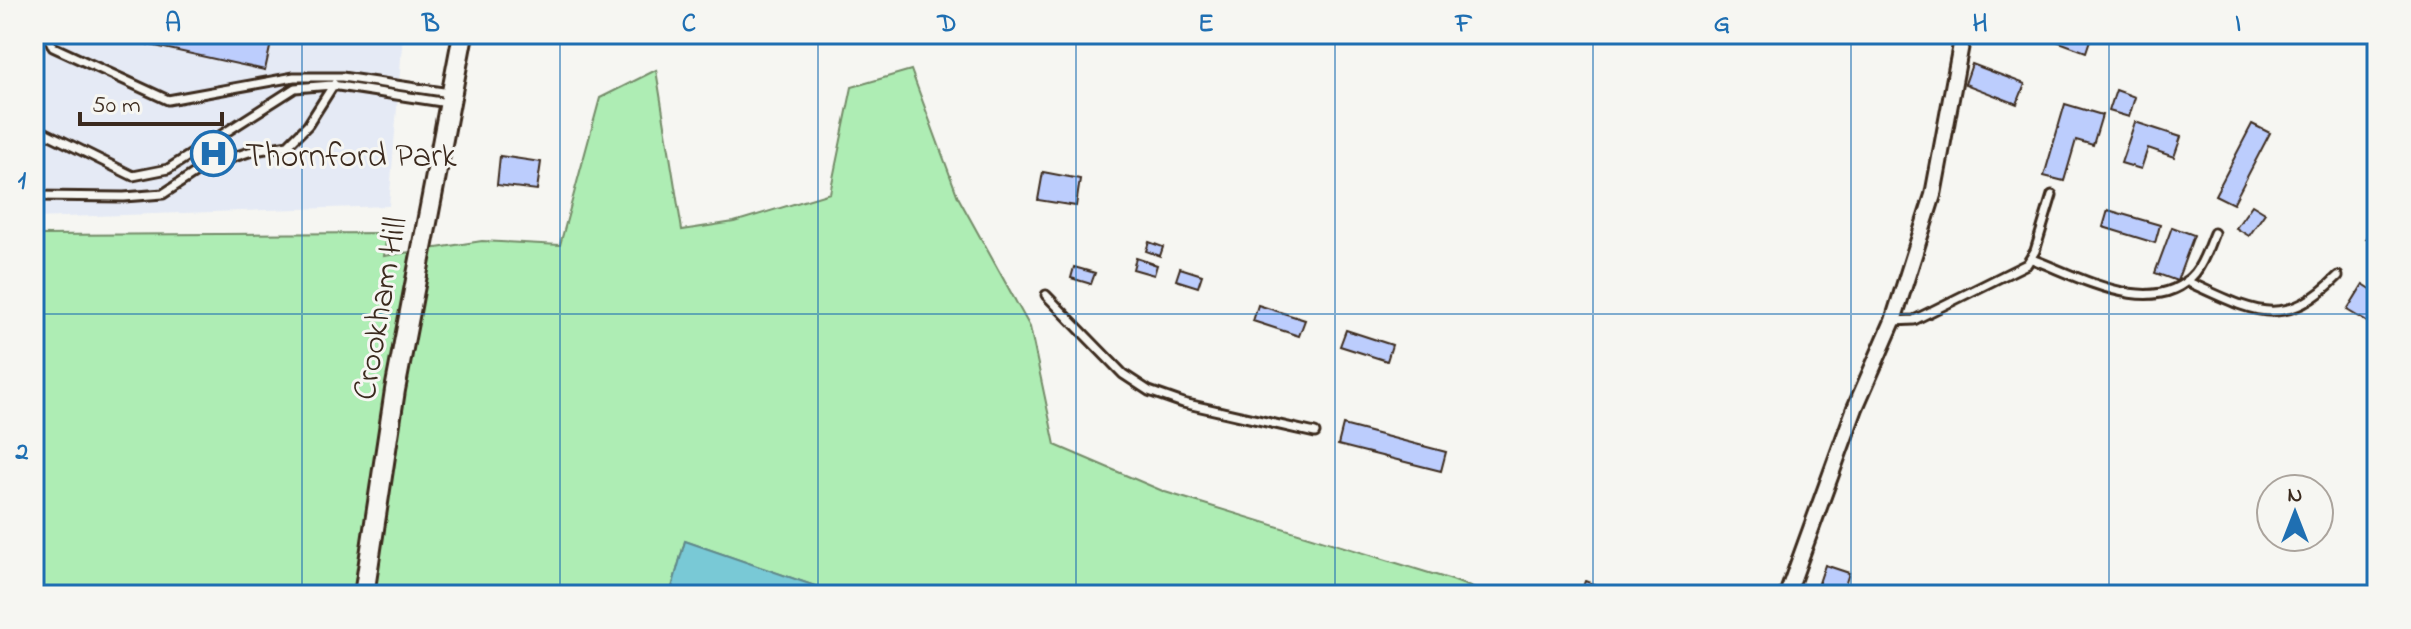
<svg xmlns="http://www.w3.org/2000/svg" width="2411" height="629" viewBox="0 0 2411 629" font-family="'Indie Flower',sans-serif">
  <rect width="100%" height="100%" fill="#f6f6f2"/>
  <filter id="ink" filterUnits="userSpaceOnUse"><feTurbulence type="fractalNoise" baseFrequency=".0125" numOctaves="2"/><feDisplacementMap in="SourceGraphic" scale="16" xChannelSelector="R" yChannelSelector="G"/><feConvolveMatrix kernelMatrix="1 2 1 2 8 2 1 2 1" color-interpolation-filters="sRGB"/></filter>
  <g filter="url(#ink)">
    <!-- built -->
    <path fill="#e5eaf5" d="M34,34h369l-14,172 -355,12z"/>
    <!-- green -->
    <path fill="#aeedb4" stroke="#748c69" stroke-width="2" d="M656,70l26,160 52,-8 96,-29 22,-106 59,-17 47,127 72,130 25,118 110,47 287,88 39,15h-650l-156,-54 -15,54h-636v-360l353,-2 -3,23 98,-15 78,4 40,-147z"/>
    <!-- water -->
    <path fill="#79c9d6" stroke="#60898c" stroke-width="2" d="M685,541l156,54h-171z"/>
    <!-- building -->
    <path fill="#bccdfd" stroke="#3b2a1e" stroke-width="2" d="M124,34h149l-8,36 -142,-31z
      M2038,34h54l-6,18z
      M1972,64l53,20 -8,20 -52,-20z
      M2116,90l19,7 -6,20 -20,-6z
      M2065,104l37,11 -9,30 -17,-5 -12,41 -20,-5z
      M2135,122l46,15 -7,20 -26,-9 -7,21 -20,-6z
      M2252,124l18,9 -37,71 -18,-9z
      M500,156l41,6 -4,28 -40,-5z
      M1043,172l37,7 -4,27 -38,-6z
      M2252,205l13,8 -16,23 -13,-8z
      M2108,210l52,15 -5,18 -52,-16z
      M2375,218l2,1v24l-11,-5z
      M2172,227l22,8 -17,46 -22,-8z
      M1149,242l14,5 -3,9 -14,-5z
      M1136,258l21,7 -3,10 -21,-6z
      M1074,267l21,6 -4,11 -20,-6z
      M1180,268l22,7 -4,12 -22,-7z
      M2363,284l14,9v35l-30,-18z
      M1258,305l47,15 -6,16 -46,-15z
      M1346,330l46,15 -5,16 -47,-15z
      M1343,425l103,27 -5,19 -103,-26z
      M1825,565l24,8 -7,22h-27z
      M1585,581l36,14h-41z"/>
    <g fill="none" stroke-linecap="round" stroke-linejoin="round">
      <defs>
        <path id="service" d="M47,34l6,13 115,53 126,-23h48l108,16
          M34,127l99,49 35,-7 127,-81 37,-3 116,18
          M34,196l90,1 39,-3 41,-27 45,-15 39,-7 20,-20 26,-41
          M2032,259c46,17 123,62 163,14 9,-11 14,-28 19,-40
          M2186,281c64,28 95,53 152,-5
          M1046,295l77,79 26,17 34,12 132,30
          M1893,321l21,-1 113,-56 8,-13 17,-56"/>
        <path id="minor" d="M1787,595l68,-187 38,-87 40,-126 30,-161"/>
        <path id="tertiary" d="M364,595l31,-205 68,-356"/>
      </defs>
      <!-- service casing -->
      <use href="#service" stroke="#3b2a1e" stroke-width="13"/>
      <!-- minor casing -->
      <use href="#minor" stroke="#3b2a1e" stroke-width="20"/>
      <!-- tertiary casing -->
      <use href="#tertiary" stroke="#3b2a1e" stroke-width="24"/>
      <!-- service -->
      <use href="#service" stroke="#f6f6f2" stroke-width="7"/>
      <!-- minor -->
      <use href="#minor" stroke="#f6f6f2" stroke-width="14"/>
      <!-- tertiary -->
      <use href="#tertiary" stroke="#f6f6f2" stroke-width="18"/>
    </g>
  </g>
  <!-- grid -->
  <path fill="none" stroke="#1f6fb2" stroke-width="2" stroke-opacity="0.55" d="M302,34v561M560,34v561M818,34v561M1076,34v561M1335,34v561M1593,34v561M1851,34v561M2109,34v561M34,314h2343"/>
  <!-- icons -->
  <defs>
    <symbol id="hospital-ring" viewBox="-11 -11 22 22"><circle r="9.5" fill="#f6f6f2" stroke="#1f6fb2" stroke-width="1.5"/><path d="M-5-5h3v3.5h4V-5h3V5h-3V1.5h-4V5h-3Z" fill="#1f6fb2"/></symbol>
  </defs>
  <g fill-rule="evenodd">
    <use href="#hospital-ring" x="188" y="128" width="51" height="51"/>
  </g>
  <g text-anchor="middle" stroke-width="6" stroke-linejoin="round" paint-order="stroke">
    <!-- poi labels -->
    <g font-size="34" fill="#3b2a1e" stroke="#f6f6f2" text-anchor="start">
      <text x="245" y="166">Thornford Park</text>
    </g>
    <!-- street labels -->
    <g font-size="34" fill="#3b2a1e" stroke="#f6f6f2">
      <text transform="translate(378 308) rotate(-80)" y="12">Crookham Hill</text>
    </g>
  </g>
  <!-- margin -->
  <rect width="2411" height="629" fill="none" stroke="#f6f6f2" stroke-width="88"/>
  <!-- north arrow -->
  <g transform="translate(2295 513)"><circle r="38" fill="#f6f6f2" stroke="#aba49d" stroke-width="2"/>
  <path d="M0-6L14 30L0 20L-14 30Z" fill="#1f6fb2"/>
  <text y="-12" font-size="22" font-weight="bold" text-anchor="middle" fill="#3b2a1e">N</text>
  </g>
  <!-- scale -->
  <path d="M80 112v12h142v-12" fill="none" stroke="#3b2a1e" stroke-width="4"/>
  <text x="92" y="112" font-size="24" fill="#3b2a1e" stroke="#f6f6f2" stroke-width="6" paint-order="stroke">50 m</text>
  <rect x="44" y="44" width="2323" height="541" fill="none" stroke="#1f6fb2" stroke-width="3"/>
  <g font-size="26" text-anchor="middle" font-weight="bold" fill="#1f6fb2">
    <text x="173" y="31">A</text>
    <text x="431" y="31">B</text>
    <text x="689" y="31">C</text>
    <text x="947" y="31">D</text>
    <text x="1206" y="31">E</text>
    <text x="1464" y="31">F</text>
    <text x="1722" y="31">G</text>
    <text x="1980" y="31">H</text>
    <text x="2238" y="31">I</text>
    <text x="22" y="188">1</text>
    <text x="22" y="459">2</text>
  </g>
</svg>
